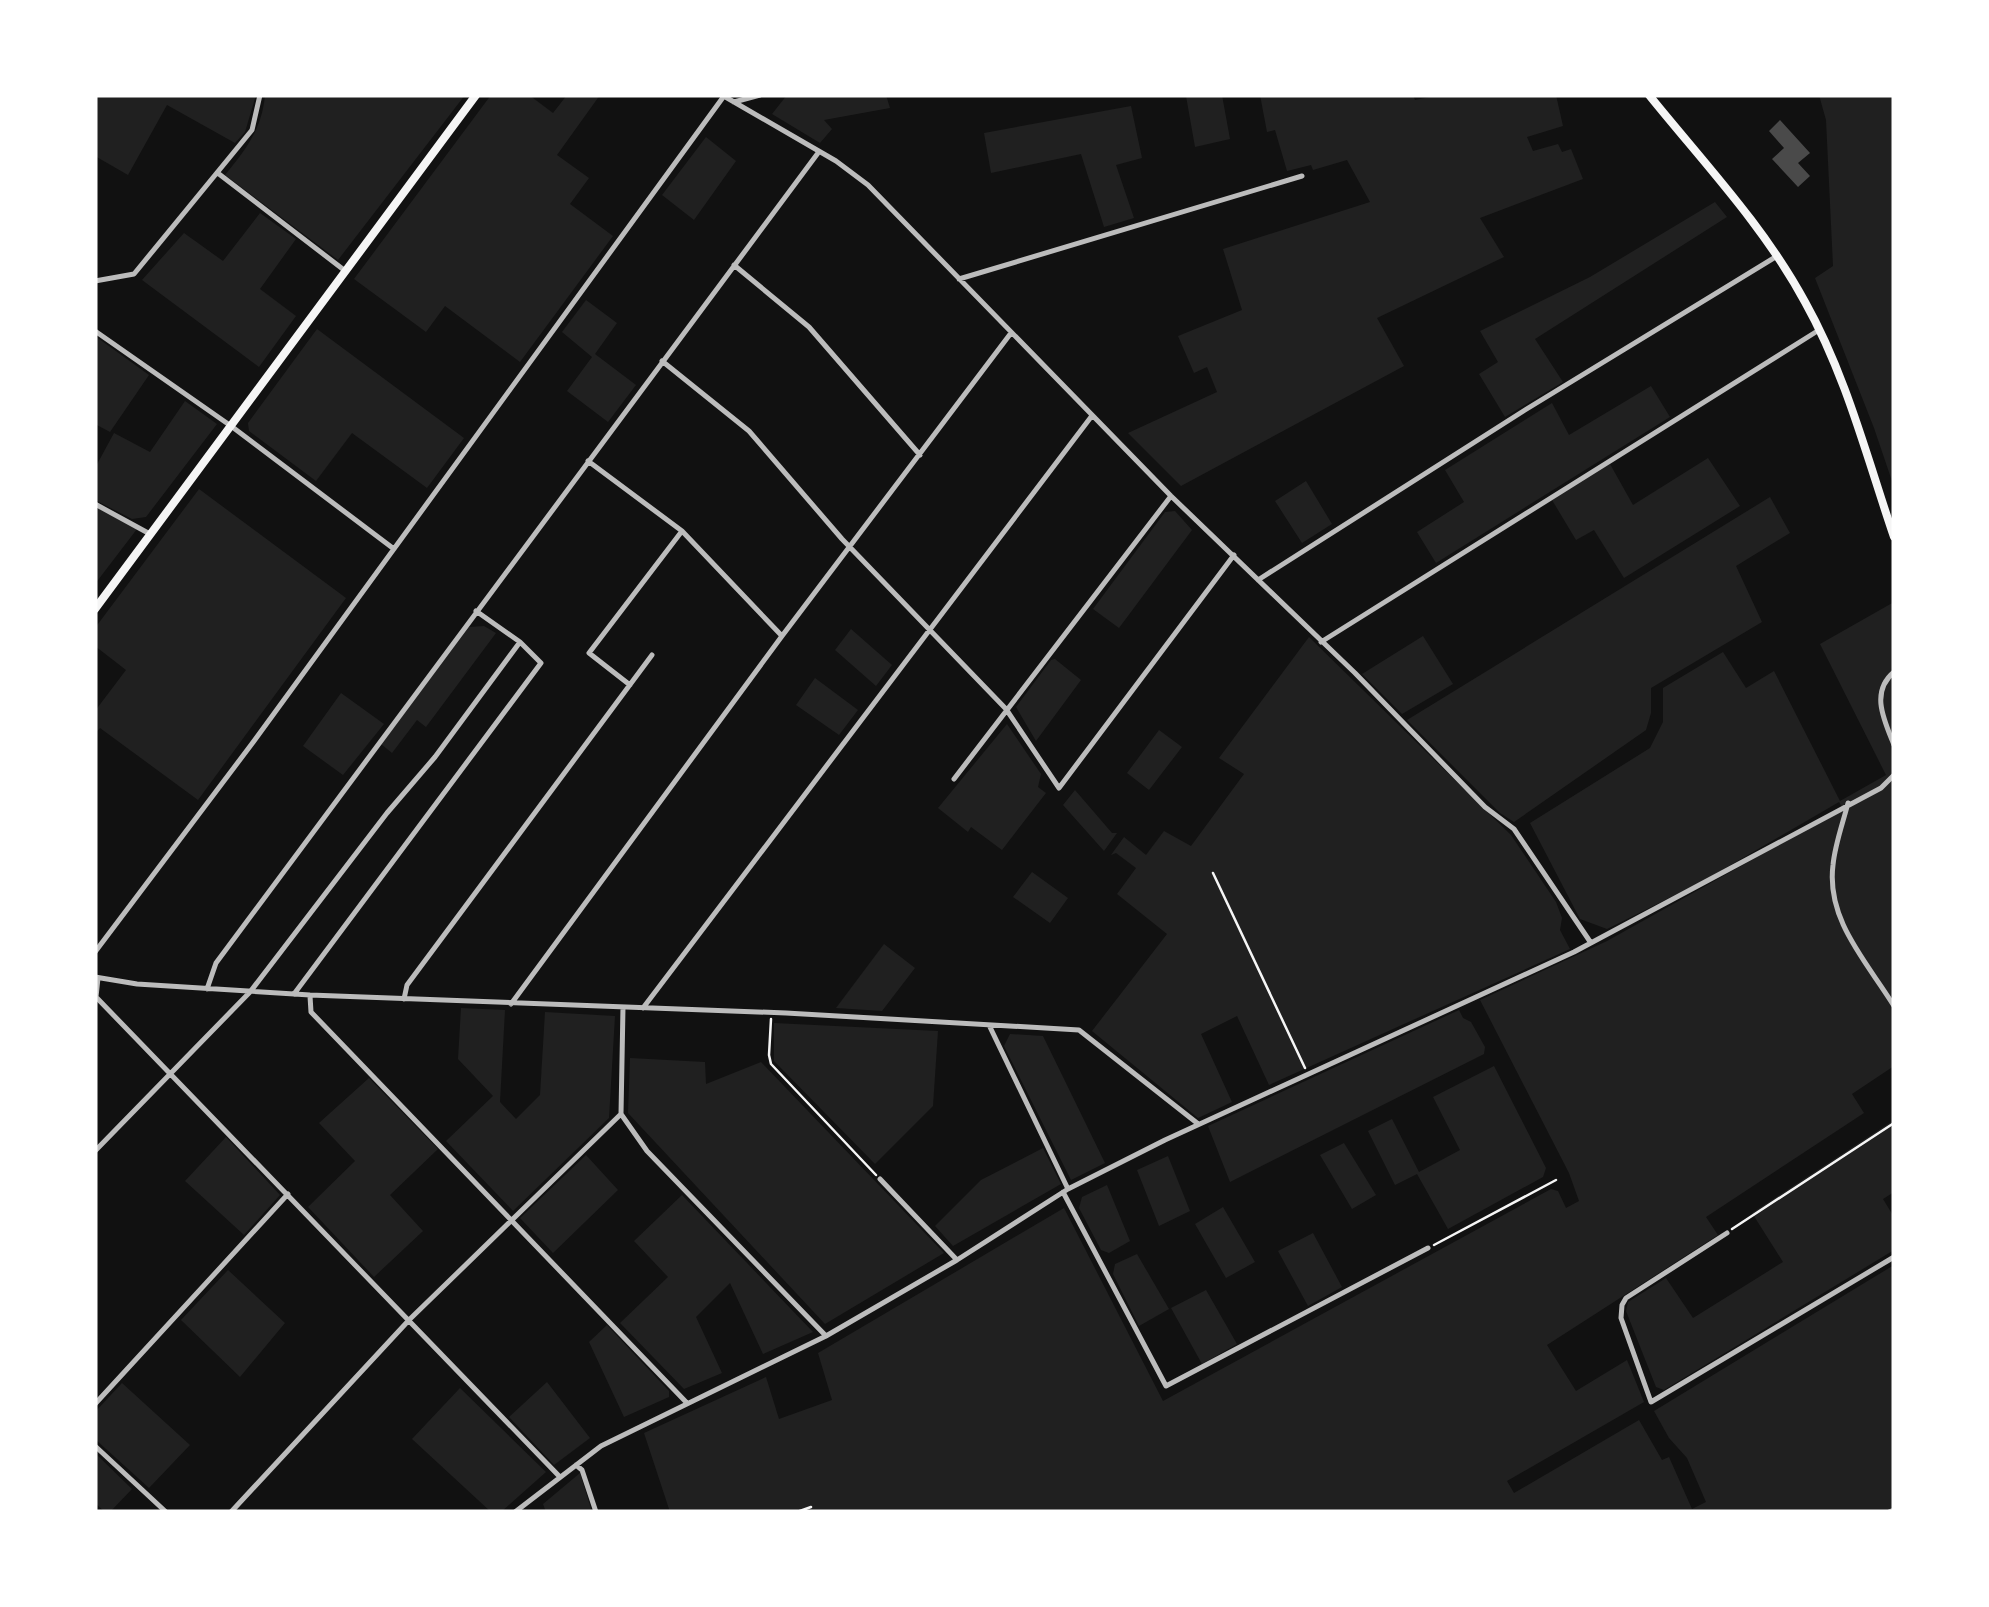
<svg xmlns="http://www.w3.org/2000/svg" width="1989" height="1607" viewBox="0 0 1989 1607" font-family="'PT Sans',sans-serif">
  <rect width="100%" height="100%" fill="#111"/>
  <!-- green -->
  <path fill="#202020" d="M95,95h161l-11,37 -10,11 -68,-38 -39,70 -33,-19z
    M265,95h200l-127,165 -113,-85c21,-26 37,-46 40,-80z
    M491,95h38l24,18 14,-18h33l-43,60 32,23 -19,26 43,32 -93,126 -75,-56 -19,26 -72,-53z
    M787,95h99l4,13 -66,12 8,9 -12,14 -48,-29z
    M1222,95l8,44 -35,8 -9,-51z
    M1260,95h153l2,5 24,-5h117l7,31 -36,11 6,14 25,-7 4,8 9,-3 12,30 -103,39 24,39 -127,61 27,48 -223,120 -53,-53 89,-41 -10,-25 -13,6 -16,-37 64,-26 -19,-61 147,-47 -23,-42 -34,10 -2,-5 -24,6 -12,-41 -8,2z
    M1819,95h75v392l-20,-59 -59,-150 18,-12 -7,-146z
    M1131,106l11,52 -26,7 18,53 -30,9 -23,-73 -90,19 -7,-40z
    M706,137l30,24 -42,59 -32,-25z
    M1715,202l12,15 -192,122 28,43 -58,35 -26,-43 19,-12 -18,-31 110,-54z
    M260,213l36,26 -36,50 36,27 -37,51 -117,-87 42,-47 39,28z
    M586,300l31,23 -22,31 41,31 -28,37 -41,-31 25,-34 -30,-25z
    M317,329l147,109 -37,50 -75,-55 -36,48 -67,-50 -1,-8z
    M95,336l54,39 -39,57 -15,-8z
    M1651,386l19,31 -234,146 -19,-31 47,-30 -19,-32 107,-67 17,32z
    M185,401l32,23 -71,93 -14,2 -37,-19v-32l19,-35 36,19z
    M1708,458l32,48 -116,72 -30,-48 -18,10 -24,-40 58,-36 23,41z
    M1306,481l26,43 -30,19 -27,-42z
    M199,489l147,109 -148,202 -98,-72 -5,6v-23l31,-41 -31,-24v-18z
    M1770,497l20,36 -54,33 26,56 -111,66v25l-5,17 -132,92 -14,-9 -93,-93z
    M95,507l42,22 -42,55z
    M1175,511l17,19 -73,98 -26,-19 72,-97z
    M1894,602v464l-42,28 12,19 -158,104 12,18 -171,110 29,46 51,-31 17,42 -137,79 7,12 125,-73 23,40 7,-3 23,52 14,-7 -19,-44 -18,-20 -15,-27 240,-146v243l-9,4h-1215l-26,-79 122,-56 13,42 53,-19 -14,-47 246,-145 99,193 388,-212 7,2 8,17 13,-7 -10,-28 -89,-173 127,-59 236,-132 -4,-7 -134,78 -98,49 -27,-10 -50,-96 120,-75 13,-26v-34l60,-36 23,36 28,-17 66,130 46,-26 -66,-131z
    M484,626l12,7 -70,94 -9,-7 -25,33 -11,-9 88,-117z
    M851,629l41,36 -16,21 -41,-36z
    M1423,636l30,48 -51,30 -40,-40z
    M1309,637l202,198 45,67 6,16 -2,12 10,19 -301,136 -32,-69 -36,18 31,68 -34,16 -106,-87 75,-97 -50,-40 19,-26 -20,-15 -5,2 13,-18 22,18 18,-24 27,15 53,-72 -25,-16z
    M1055,659l26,21 -45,61 -20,-34 35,-47z
    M815,678l43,32 -19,25 -43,-30z
    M341,693l43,31 -41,51 -40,-29z
    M1007,724l34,50 -3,13 8,6 -44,57 -31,-23 -3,5 -30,-24z
    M1159,730l23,17 -33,43 -22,-17z
    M1075,790l37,43h5l-13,18 -41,-46z
    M1032,872l36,26 -18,25 -37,-26z
    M884,944l31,24 -33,43 -46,-3z
    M461,1008l44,2 -5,92 16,17 24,-24 5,-83 70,4 -6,102 -96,93 -67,-70 47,-45 -35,-37z
    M1459,1010l4,8 8,4 14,25 -1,7 -254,128 -22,-56z
    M774,1023l164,8 -5,75 -58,58 -101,-103z
    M1010,1034l33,2 62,127 -34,17 -67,-134z
    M630,1058l75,4 1,22 55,-22 183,191 -119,71 -197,-211z
    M1494,1066l52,102 -3,9 -95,52 -31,-55 -22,11 -27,-54 24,-12 27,53 41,-22 -27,-53z
    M369,1078l69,71 -48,46 33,36 -49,46 -66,-70 47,-46 -36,-38z
    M1894,1120v72l-11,7 11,18v33l-230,140 -8,-3 -30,-76 2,-9 38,-24 27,40 90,-56 -31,-49z
    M226,1137l54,58 -36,40 -59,-54z
    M1344,1143l32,52 -24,14 -32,-54z
    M1043,1148l18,36 -108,62 -18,-20 46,-46z
    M586,1155l32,35 -65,63 -33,-35z
    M1168,1156l22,55 -31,15 -22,-56z
    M1107,1185l23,56 -21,12 -8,-3 -22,-42 3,-11z
    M682,1195l131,137 -50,22 -33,-71 -34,34 26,56 -38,16 -64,-66 48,-46 -34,-36z
    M1223,1207l32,55 -29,16 -31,-54z
    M1313,1233l29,54 -34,19 -30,-55z
    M1137,1254l32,55 -30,17 -26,-52 2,-10z
    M228,1270l57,53 -45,54 -59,-57z
    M1206,1290l31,54 -35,20 -31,-56z
    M607,1325l62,66v6l-45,20 -35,-75z
    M547,1382l43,56 -36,27 -45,-48z
    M122,1383l68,62 -41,43 -54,-49v-27z
    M460,1388l86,84 -45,40h-10l-79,-73z
    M95,1453l37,36 -22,23h-5l-10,-9z
    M580,1473l12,39h-46l-3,-8z"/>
  <!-- building -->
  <path fill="#4a4a4a" d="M1780,120l30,33 -12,10 12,13 -12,11 -26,-28 12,-11 -15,-17z"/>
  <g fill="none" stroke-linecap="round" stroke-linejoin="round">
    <!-- path -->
    <path stroke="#f5f5f5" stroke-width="2.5" d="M1213,873l92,195
      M771,1019l-2,36 2,9 105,111
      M1732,1229l162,-106
      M1434,1245l122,-65
      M797,1512l14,-5"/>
    <!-- minor -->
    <path stroke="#bcbcbc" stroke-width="5" d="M722,95l114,66 32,24 303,311 184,177 130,134 29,22 77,114
      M734,102l26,-7
      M219,174l125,96
      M734,265l75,62 111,128
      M959,279l343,-103
      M95,281l39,-7 118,-144 8,-35
      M95,331l136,95 163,123
      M662,361l87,70 93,108 164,170 53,79 175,-233
      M588,461l94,70 100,105
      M95,504l55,30
      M1258,580l267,-170 252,-154
      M1321,642l498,-312
      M1894,672c-24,20 -10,48 0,73
      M630,685l-41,-32 93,-122
      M954,779l217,-283
      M1848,803c-5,20 -13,41 -15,62 -7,55 34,97 61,141
      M95,952l156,-207 473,-649
      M95,977l42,7 173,11 476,18 293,17 118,93
      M98,978l-2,19 463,479
      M207,989l9,-26 602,-810
      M294,994l247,-331 -21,-21 -44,-31
      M310,996l1,16 375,390
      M404,999l3,-14 245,-330
      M511,1004l271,-368 229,-303
      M623,1007l-2,107 26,37 179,185
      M643,1008l448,-591
      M989,1025l79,164
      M95,1151l155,-159 137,-179 48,-56 85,-115
      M880,1179l77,81
      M1063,1192l103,194 262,-138
      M1727,1233l-101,65 -4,7 -1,13 30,84 243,-145
      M95,1404l193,-210
      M95,1446l71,66
      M576,1465l6,5 14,42
      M231,1512l179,-193 211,-205
      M515,1512l86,-66 225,-110 131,-76 111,-71 97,-49 409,-188 307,-164 13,-13
      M1889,1512l5,-2"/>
    <!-- secondary -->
    <path stroke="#f5f5f5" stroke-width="8" d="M1649,95c54,67 115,131 156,207 41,73 62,156 89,235
      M95,609l381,-514"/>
  </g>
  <!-- border -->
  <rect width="1989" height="1607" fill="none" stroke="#ffffff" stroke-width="195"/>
</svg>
